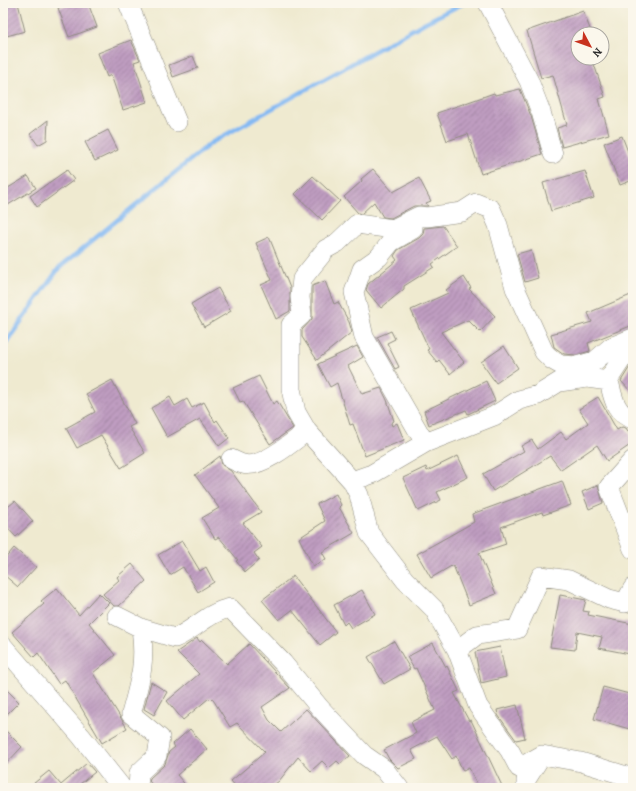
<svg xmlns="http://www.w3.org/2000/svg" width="636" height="791" viewBox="0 0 636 791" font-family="Alegreya,serif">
  <defs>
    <pattern id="building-hatch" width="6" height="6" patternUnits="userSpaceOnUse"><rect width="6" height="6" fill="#bf9dc1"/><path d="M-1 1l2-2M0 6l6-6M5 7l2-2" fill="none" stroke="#9b809d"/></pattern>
  </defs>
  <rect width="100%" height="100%" fill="#fbf7ec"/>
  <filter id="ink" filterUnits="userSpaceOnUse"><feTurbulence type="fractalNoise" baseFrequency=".025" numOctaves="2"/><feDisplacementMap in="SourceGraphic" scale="8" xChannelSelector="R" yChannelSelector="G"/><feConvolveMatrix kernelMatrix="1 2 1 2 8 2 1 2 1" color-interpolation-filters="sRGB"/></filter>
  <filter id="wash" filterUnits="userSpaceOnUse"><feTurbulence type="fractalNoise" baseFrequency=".012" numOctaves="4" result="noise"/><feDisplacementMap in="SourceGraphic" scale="16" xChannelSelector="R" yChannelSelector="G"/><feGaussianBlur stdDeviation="0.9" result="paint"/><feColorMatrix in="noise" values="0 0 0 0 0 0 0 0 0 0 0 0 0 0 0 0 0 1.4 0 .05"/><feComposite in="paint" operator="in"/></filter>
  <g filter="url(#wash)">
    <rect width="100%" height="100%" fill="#efead0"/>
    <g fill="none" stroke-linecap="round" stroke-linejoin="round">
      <!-- stream -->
      <path stroke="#85baf3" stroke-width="4.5" d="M3,347l56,-79 152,-125 215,-121 38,-19"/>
    </g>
    <g id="blocks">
      <!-- building -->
      <path fill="url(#building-hatch)" d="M3,3h15l7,28 -22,6z
        M71,3h17l9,24 -28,10 -11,-29z
        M583,11l9,23h-14v24h14l13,39 -6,2 10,35 -47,13 -5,-19 10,-3 -14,-50 -12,3 -14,-47z
        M131,40l9,20 -6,2 13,40 -24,8 -12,-35 -4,2 -9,-24z
        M193,56l5,12 -25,9 -4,-12z
        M520,89l11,27 11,38 -61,20 -13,-40 -21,7 -10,-28 57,-20 1,2z
        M48,120l-1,20 -9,5 -8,-11z
        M108,130l10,20 -23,11 -10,-19z
        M622,136l11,29v15l-13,5 -16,-42z
        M373,169l20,23 26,-14 12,23 -5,2 2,3h-14l-23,12 -8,-1 -9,-15 -13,12 -3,-1 -14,-16 18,-16 -1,-2z
        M67,170l7,10 -37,27 -7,-11z
        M585,171l9,27 -43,13 -8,-28z
        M28,176l8,12 -33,20v-17z
        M313,176l27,25 -18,19 -27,-26z
        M443,226l14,20 -25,18 2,3 -30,19v3l-23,19 -15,-18 2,-6 29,-24 -3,-4 4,-6 21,-12 4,-4 1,-6z
        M269,237l21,51v23l-14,8 -15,-34 11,-5 -16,-37z
        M531,250l7,28 -13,4 -8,-28z
        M464,277l7,11 -2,1 26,27 -15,16 -12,-12 -27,12 23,30 -14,12 -11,-14 -2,2 -10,-12 2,-1 -18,-39 37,-17 -2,-3z
        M325,281l9,23 4,-2 11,20 3,10 -35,28 -15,-23v-7l10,-11v-33z
        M218,288l13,23 -27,16 -13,-23z
        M633,294v31l-45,18 2,8 -14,4 -12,-1 -10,-7 -3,-13 41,-12 -4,-9z
        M391,331l4,8 -8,4 12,24 -4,2 -18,-32z
        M357,346l6,11 -15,9 14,28 19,-6 6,12 7,21 -3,2 1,3 5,-3 7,17 -39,16 -12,-32 -3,1 -13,-42 -7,4 -12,-23z
        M504,346l14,22 -22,15 -15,-21z
        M633,362v32l-12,-13z
        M259,376l14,28 4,-3 16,27 -23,16 -27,-43 -3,1 -7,-14z
        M112,380l23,44 -6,3 16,26 -24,15 -20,-33 -24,13 -11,-20 29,-16 -9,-18z
        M486,381l9,20 -27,13 -2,-4 -37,15 -5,-14z
        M170,397l5,9 12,-7 5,9 12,-6 11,20 2,-2 12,18 -10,8 -19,-27 -33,18 -16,-29z
        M598,397l19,33 5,-3 4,1 7,11v4l-26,18 -10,-16 -36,25 -11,-14 -57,35 -10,-17 41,-23 -3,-5 11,-6 6,9 23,-17 5,7 22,-16 -9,-14z
        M220,456l2,9 9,6 30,41 -18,11 19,24 -8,6 5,7 -14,12 -9,-11 2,-1 -19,-23 -4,2 -13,-21 17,-10 -24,-33z
        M458,456l10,21 -31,15 4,8 -23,11 -15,-33 23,-11 1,4z
        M562,481l9,24 -28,10 -1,-3 -41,15 5,17 -27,9 17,41 -27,11 -16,-40 -22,13 -14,-24 57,-32 -2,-8z
        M598,485l5,18 -14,6 -7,-17z
        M336,494l5,11 -2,2 15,26 -32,19 4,7 -13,7 -14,-28 26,-17 -8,-17z
        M15,501l18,20 -17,16 -13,-14v-12z
        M182,541l18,30 6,-4 8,15 -16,10 -15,-25 -13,8 -12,-20z
        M14,548l22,19 -18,20 -15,-13v-13z
        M132,564l14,17 -27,25h-5l-11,-12 16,-14 -2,-3z
        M293,576l43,56 -16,13 -28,-35 -13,10 -17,-20z
        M57,588l22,27 20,-22 10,10 -20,20 26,32 -22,18 34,55 -25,15 -37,-63 -6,4 -21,-31 -4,4 -22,-25 32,-28 -3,-3z
        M362,590l13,24 -24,14 -4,-6 -3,3 -10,-20z
        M560,595l26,5 -3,11 6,1 -1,3 45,9v17l-3,13 -31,-6 3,-11 -25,-5 -2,18 -25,-3z
        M197,638l3,4 2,-2 25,24 22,-20 41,44 -28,19 7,13 12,12 25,-23 44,47 -10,8 -3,-3 -8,7 -7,-7 -11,10 -13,-14 -19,24 -9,7h-33l-6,-7 34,-29 -28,-29 -7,4 -18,-29 -2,2 -1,-2 -26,22 -16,-19 32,-27 -22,-22z
        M394,641l16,28 -26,15 -16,-27z
        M433,643l13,24 1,-1 12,25 -5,2 15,28 2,-1 32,68h-24l-10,-20 -6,3 -7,-15 -4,3 -15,-23 -26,14 5,9 -18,9 -9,-9 -5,-9 32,-17 -5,-11 24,-12 -19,-42 -2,1 -7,-12z
        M500,647l6,30 -25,6 -6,-31z
        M151,682l16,10 -13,23 -10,-6z
        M3,686l16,16 -16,16z
        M603,687l30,8v35l-39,-11z
        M517,705l8,33 -9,2 -18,-25 -1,-5z
        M3,728l19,19 -19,20z
        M190,729l17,20 -30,26 11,13h-33l-6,-7 1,-3 15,-14 4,-12 6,-5 -2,-3z
        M87,763l8,9 -20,16h-47l21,-17 12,14z"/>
    </g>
  </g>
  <g filter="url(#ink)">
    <use href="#blocks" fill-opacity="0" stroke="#8d8a7e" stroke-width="1"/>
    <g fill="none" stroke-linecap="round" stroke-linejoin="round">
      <defs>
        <path id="minor" d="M128,3l49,119
          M488,3l41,78 12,31 12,42
          M413,229l-22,13 -12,15 -17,12 -8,23 10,45 61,106
          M633,338l-22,9 -16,14 -18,5 -16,-1 -9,-5 -8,-8 -29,-64 -17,-63 -7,-16 -15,-6 -14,9 -35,5 -8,-1 -26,13 -36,-5 -20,19 -11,6 -24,30 -2,18 2,18 -11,10v64l5,23 11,19 45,50 7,14 10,38 36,47 29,29 23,41 21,56 32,45 9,17 23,-13 39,7 52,16
          M609,381c4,16 6,33 24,38
          M231,459c4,2 8,4 12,5 18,5 50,-22 64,-33
          M633,460l-24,27 24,62
          M352,481l20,-7 53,-31 69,-27 25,-16 19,-5 21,-13 28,-4 22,3 1,-4 23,-35
          M117,616l24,12 34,10c19,-8 34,-26 55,-30l53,55 37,45 44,47 20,14 15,19
          M3,646l78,90 41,52
          M457,650l20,-15 40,-6 24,-53 28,4 40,19 16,4 8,-15
          M138,788l1,-15 18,-17 3,-18 -29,-24c9,-33 15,-51 10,-86
          M526,788v-8l14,-22"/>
      </defs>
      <!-- minor casing -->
      <use href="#minor" stroke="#8d8a7e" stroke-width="20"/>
      <!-- minor -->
      <use href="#minor" stroke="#fff" stroke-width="19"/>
    </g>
  </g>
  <!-- margin -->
  <rect width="636" height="791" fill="none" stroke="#fbf7ec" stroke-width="16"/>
  <!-- north arrow -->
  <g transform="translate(590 46) rotate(131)"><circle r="19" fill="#fbf7ec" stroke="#a8a59f"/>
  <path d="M0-3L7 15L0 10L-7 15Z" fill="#c8321e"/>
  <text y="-6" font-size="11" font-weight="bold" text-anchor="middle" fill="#2b2b2b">N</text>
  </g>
</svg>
